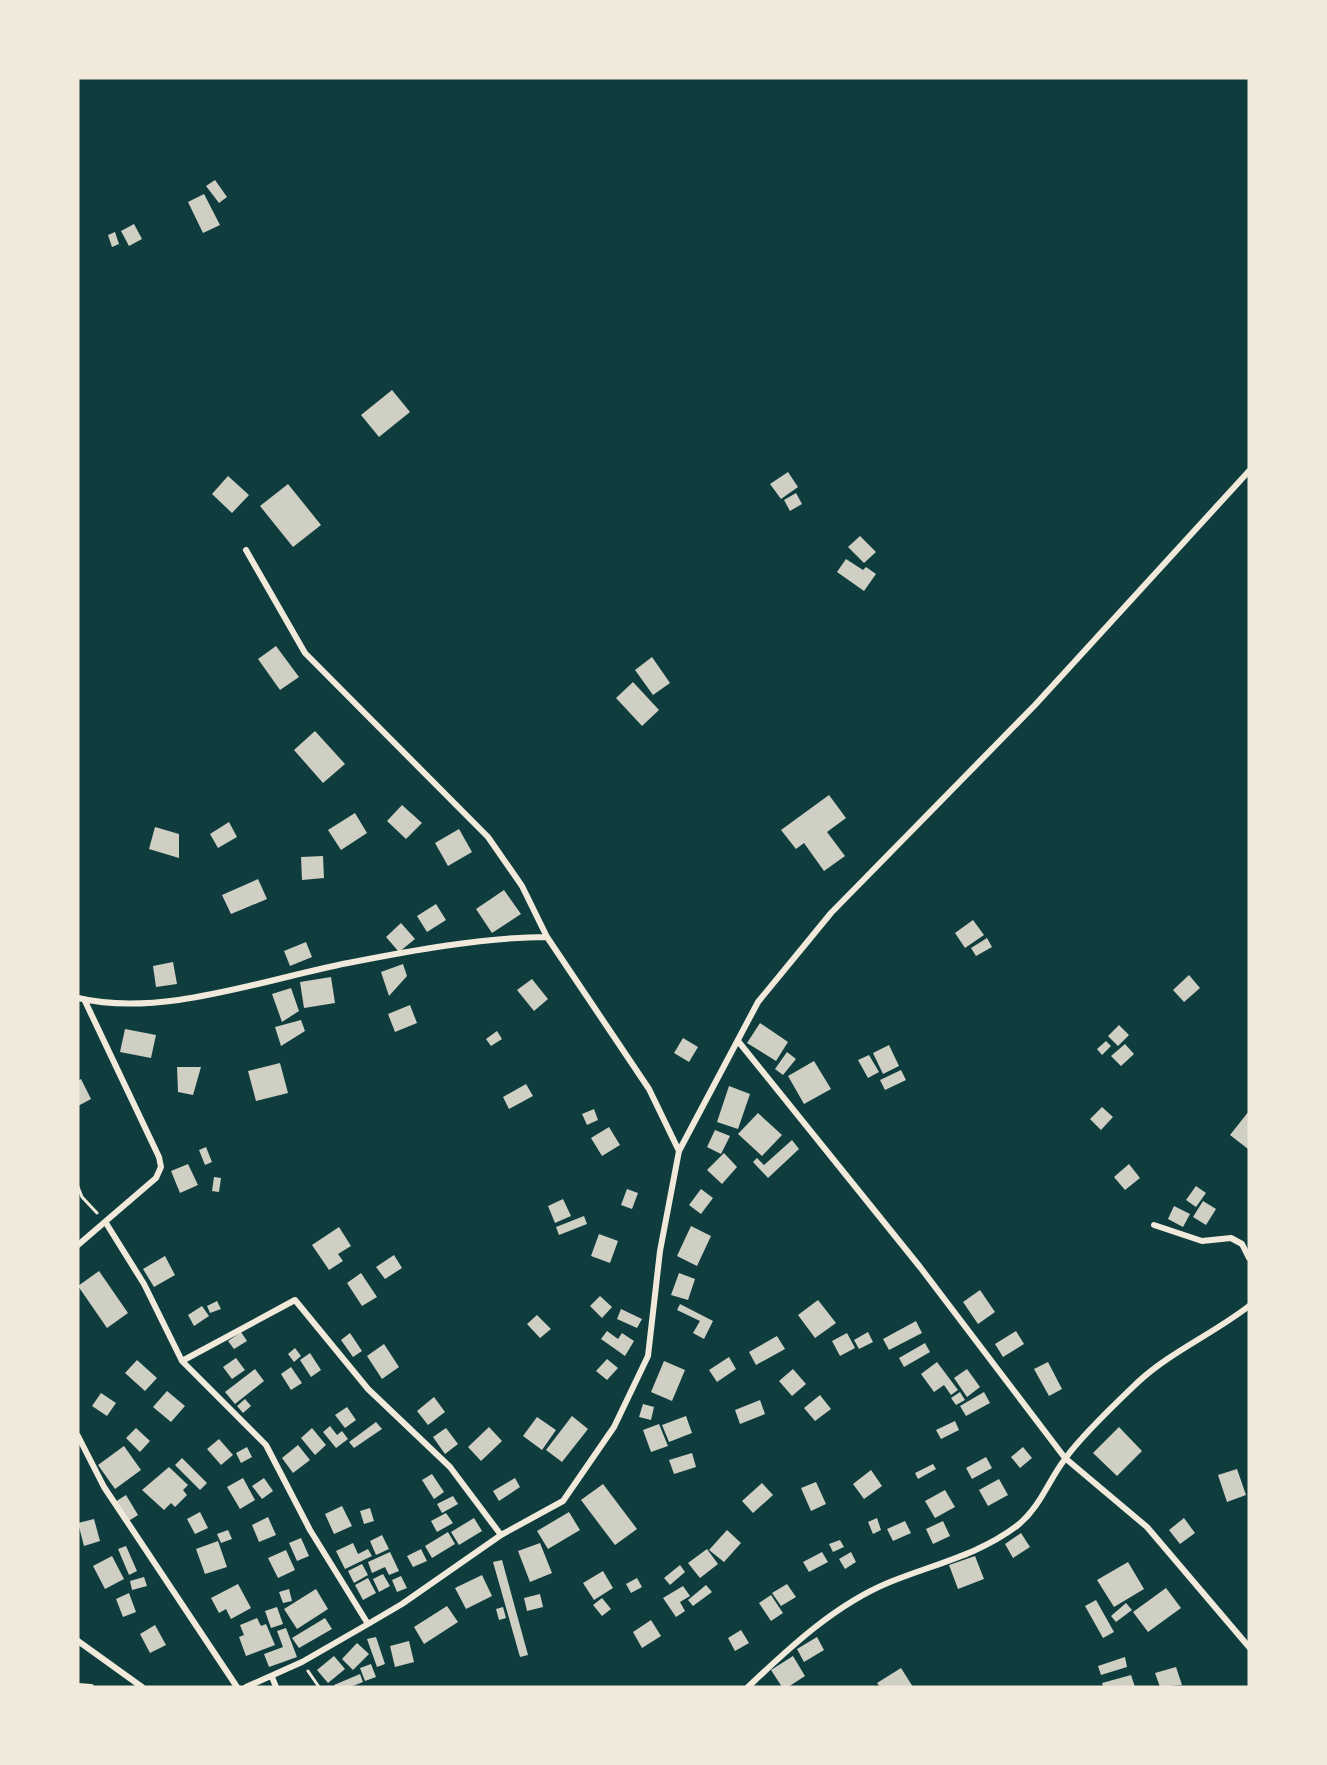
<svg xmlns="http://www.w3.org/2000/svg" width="1327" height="1765" viewBox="0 0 1327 1765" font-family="Jost,sans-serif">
  <rect width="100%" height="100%" fill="#0f3d3e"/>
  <!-- building -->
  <path fill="#cfcfc3" d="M215,180l12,17 -8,6 -13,-17z
    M204,194l16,31 -17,8 -15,-31z
    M134,224l8,15 -13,7 -8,-15z
    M115,232l4,12 -7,3 -4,-12z
    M392,390l18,22 -31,25 -18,-22z
    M788,472l10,15 -17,12 -11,-15z
    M228,476l21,19 -17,18 -20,-19z
    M288,484l33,41 -28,22 -33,-41z
    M796,493l6,11 -12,7 -6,-11z
    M860,536l16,16 -12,11 -16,-16z
    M846,559l17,11 3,-3 10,7 -12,17 -27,-19z
    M276,646l23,31 -19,13 -22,-31z
    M652,657l18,26 -17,12 -18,-25z
    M633,682l26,28 -17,16 -26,-28z
    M315,731l30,33 -22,19 -29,-33z
    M829,795l17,23 -19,14 18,24 -21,15 -20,-28 -8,6 -15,-19z
    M402,805l20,18 -16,16 -19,-18z
    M355,813l12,20 -26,17 -13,-20z
    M229,822l8,15 -19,11 -8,-14z
    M155,827l24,7v24l-30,-9z
    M459,829l13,23 -24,14 -13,-23z
    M323,856l1,22 -22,2 -1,-23z
    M258,879l9,20 -36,15 -9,-19z
    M504,890l17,24 -29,19 -16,-24z
    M436,904l10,16 -19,12 -10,-16z
    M973,920l11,15 -19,13 -10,-15z
    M401,923l14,16 -16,13 -13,-15z
    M987,938l5,9 -16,9 -5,-8z
    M306,942l6,15 -22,9 -6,-15z
    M173,962l4,22 -21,3 -3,-21z
    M403,964l4,12 -18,20 -8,-24z
    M1189,975l11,13 -16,14 -11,-12z
    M331,977l4,26 -31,5 -4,-26z
    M532,979l16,20 -14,12 -17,-21z
    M291,988l8,23 -17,11 -10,-28z
    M410,1005l7,18 -22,9 -7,-18z
    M301,1020l4,11 -24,15 -6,-19z
    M760,1023l28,19 -12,19 -29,-18z
    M1119,1025l10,10 -11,11 -10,-10z
    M125,1029l31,6 -5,23 -31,-6z
    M497,1031l5,8 -11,7 -5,-7z
    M683,1038l15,9 -9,15 -15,-9z
    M1106,1041l5,5 -9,9 -5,-6z
    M1125,1044l9,10 -13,12 -10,-10z
    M889,1045l10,21 -16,8 -10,-21z
    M787,1052l9,7 -13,16 -8,-6z
    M869,1055l10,17 -11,6 -10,-18z
    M814,1061l17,28 -27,15 -16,-28z
    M280,1063l8,30 -32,8 -8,-30z
    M177,1067h24l-8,28 -15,-3z
    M901,1070l5,10 -21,10 -5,-10z
    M81,1079l10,20 -13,7v-25z
    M526,1084l7,12 -24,13 -6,-12z
    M729,1086l21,8 -12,35 -21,-7z
    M1102,1107l11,10 -12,13 -11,-11z
    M594,1109l4,11 -11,5 -5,-11z
    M1249,1111v36l-1,2 -18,-14z
    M758,1113l24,22 -20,21 -24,-22z
    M609,1127l11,18 -18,11 -11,-18z
    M715,1130l15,6 -9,18 -14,-7z
    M792,1140l7,9 -31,29 -15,-16 4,-4 7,7z
    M206,1147l6,15 -7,3 -6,-15z
    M724,1153l13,14 -15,17 -15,-14z
    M188,1164l10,21 -18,8 -9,-22z
    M1129,1164l11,14 -15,12 -11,-13z
    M214,1177l7,1 -2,14 -7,-1z
    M1196,1186l10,7 -10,14 -10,-7z
    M627,1189l11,4 -6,16 -11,-4z
    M701,1189l12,9 -12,16 -12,-9z
    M563,1199l8,17 -16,7 -7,-17z
    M1203,1201l13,8 -10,16 -13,-8z
    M1174,1206l16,8 -7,13 -15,-8z
    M584,1216l3,8 -28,11 -3,-8z
    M691,1226l20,10 -14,30 -20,-10z
    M339,1227l12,19 -13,8 5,7 -14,9 -17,-25z
    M599,1234l19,7 -8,22 -19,-7z
    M394,1255l8,13 -17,11 -9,-12z
    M165,1256l10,19 -21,12 -11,-18z
    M99,1271l29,42 -21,15 -29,-42z
    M361,1273l16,24 -15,9 -15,-23z
    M679,1273l16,6 -7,21 -17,-5z
    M980,1290l15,22 -17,12 -15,-22z
    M600,1296l12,11 -10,11 -12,-12z
    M818,1300l18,23 -21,15 -17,-23z
    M217,1301l4,8 -11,4 -3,-7z
    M680,1304l33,17 -9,18 -11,-6 7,-12 -23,-11z
    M202,1306l7,10 -15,10 -6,-11z
    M621,1309l21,10 -5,9 -20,-9z
    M537,1315l14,14 -11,9 -13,-14z
    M916,1321l6,12 -33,17 -6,-11z
    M607,1331l11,8 4,-6 12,8 -9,15 -24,-17z
    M1016,1331l8,13 -21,13 -8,-13z
    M241,1332l6,9 -13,8 -6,-8z
    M868,1332l5,10 -14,7 -5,-9z
    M350,1333l12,18 -9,6 -12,-17z
    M847,1333l8,15 -15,8 -8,-15z
    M777,1336l8,13 -29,16 -7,-13z
    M925,1343l5,9 -26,15 -5,-9z
    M384,1344l15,23 -17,12 -15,-23z
    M295,1348l6,8 -7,6 -6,-8z
    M310,1353l11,17 -10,7 -11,-17z
    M729,1357l7,12 -19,13 -8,-12z
    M236,1358l9,12 -13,9 -9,-12z
    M607,1359l11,9 -11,12 -11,-9z
    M137,1360l20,18 -12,13 -20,-18z
    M664,1361l21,9 -13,31 -21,-9z
    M937,1362l21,28 -7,5 -7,-10 -10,7 -13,-18z
    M1048,1362l14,27 -13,7 -15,-27z
    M291,1367l11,16 -11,7 -10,-16z
    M255,1369l9,12 -29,23 -10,-12z
    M793,1369l13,15 -14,12 -13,-15z
    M967,1369l13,18 -13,10 -13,-19z
    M167,1391l18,15 -14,16 -18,-15z
    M960,1392l5,8 -9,5 -5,-7z
    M984,1392l6,11 -24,13 -6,-10z
    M101,1393l15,10 -9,13 -15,-10z
    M820,1395l11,14 -16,12 -11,-13z
    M434,1397l11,15 -17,13 -11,-14z
    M245,1399l6,7 -8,7 -6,-7z
    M760,1400l5,14 -25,10 -5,-14z
    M643,1404l11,3 -3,13 -12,-3z
    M347,1407l9,13 -11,8 -10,-13z
    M572,1416l16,13 -26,33 -16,-12z
    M686,1416l6,17 -23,9 -7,-17z
    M537,1417l19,13 -14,20 -19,-14z
    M955,1421l4,9 -18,9 -5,-9z
    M376,1422l6,7 -28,19 -5,-6z
    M659,1424l9,22 -17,6 -8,-22z
    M330,1426l7,9 5,-4 6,8 -12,9 -13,-16z
    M489,1427l13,14 -21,20 -13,-14z
    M1119,1427l23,24 -25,25 -24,-23z
    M136,1428l14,13 -10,11 -14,-14z
    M312,1428l14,17 -11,10 -14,-17z
    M446,1428l12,16 -13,10 -12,-17z
    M219,1439l14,16 -12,10 -14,-16z
    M298,1445l12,15 -17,13 -11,-15z
    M124,1446l17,24 -26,19 -17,-24z
    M247,1447l5,10 -11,6 -5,-10z
    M1023,1447l9,11 -12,10 -9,-11z
    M692,1453l4,14 -22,7 -5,-14z
    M986,1457l6,11 -20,11 -6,-11z
    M182,1458l25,25 -7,7 -25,-25z
    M933,1464l3,5 -18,10 -3,-6z
    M169,1467l19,18 -5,5 4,5 -12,12 -4,-4 -7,7 -22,-20z
    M1237,1469l9,26 -19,7 -9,-27z
    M871,1470l11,16 -18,13 -11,-15z
    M432,1474l12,18 -10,7 -12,-19z
    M243,1478l12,22 -15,9 -13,-22z
    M264,1478l9,13 -11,8 -10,-13z
    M515,1478l5,9 -21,14 -6,-10z
    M999,1479l9,16 -20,11 -9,-16z
    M816,1482l10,22 -15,7 -10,-23z
    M762,1483l11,12 -20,18 -11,-12z
    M603,1484l34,45 -22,16 -34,-45z
    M945,1490l10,17 -20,11 -10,-17z
    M126,1495l12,20 -11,7 -12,-20z
    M453,1496l5,8 -16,9 -5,-9z
    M342,1506l10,20 -18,8 -9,-20z
    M370,1508l4,13 -10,3 -4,-13z
    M200,1512l8,16 -13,6 -8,-15z
    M569,1512l11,18 -32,19 -11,-18z
    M446,1513l7,10 -16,9 -6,-11z
    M268,1517l8,18 -17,7 -7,-17z
    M474,1518l8,13 -23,14 -8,-13z
    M877,1518l4,12 -8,4 -5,-12z
    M1184,1518l11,15 -15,11 -11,-14z
    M94,1519l6,22 -16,5 -6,-23z
    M905,1521l6,12 -18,8 -6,-12z
    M943,1521l7,15 -17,8 -7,-15z
    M228,1530l4,9 -11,4 -4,-9z
    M727,1530l14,13 -17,19 -15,-12z
    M448,1532l7,12 -23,14 -7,-12z
    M1021,1533l9,14 -17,11 -8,-14z
    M382,1535l7,14 -13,6 -6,-14z
    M301,1538l8,18 -12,5 -8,-18z
    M840,1540l4,7 -11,5 -4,-8z
    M218,1541l9,26 -22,7 -9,-25z
    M353,1543l5,11 10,-5 4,7 -27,13 -9,-18z
    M540,1543l12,30 -22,9 -12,-31z
    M126,1546l11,25 -8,4 -11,-26z
    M421,1549l6,12 -14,6 -6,-11z
    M707,1549l11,15 -18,14 -12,-15z
    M286,1550l9,20 -17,8 -10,-20z
    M390,1552l9,19 -10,4 -4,-8 -13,6 -4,-11z
    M822,1552l6,10 -19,10 -6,-10z
    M851,1552l5,10 -11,7 -6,-10z
    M112,1556l12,23 -19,10 -12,-23z
    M975,1556l9,23 -26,10 -9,-24z
    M502,1560l26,95 -8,2 -27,-95z
    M1128,1562l16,27 -30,18 -17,-27z
    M362,1564l6,11 -14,8 -6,-12z
    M680,1565l5,7 -15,13 -6,-7z
    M603,1571l10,17 -19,12 -11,-17z
    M383,1574l7,12 -11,6 -6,-13z
    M482,1575l10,21 -26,13 -11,-21z
    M401,1576l6,12 -10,4 -5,-12z
    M144,1577l3,9 -15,4 -2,-9z
    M368,1578l8,15 -13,7 -8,-15z
    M637,1578l5,9 -11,6 -5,-9z
    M238,1584l13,24 -20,11 -5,-10 -7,4 -8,-15z
    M787,1584l9,13 -15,9 -9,-13z
    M706,1585l6,7 -19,14 -5,-6z
    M683,1586l7,10 -10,6 5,9 -9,6 -13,-19z
    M1166,1588l15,20 -33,24 -15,-20z
    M289,1589l3,12 -9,2 -4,-11z
    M316,1589l12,20 -31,20 -13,-20z
    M129,1593l7,19 -13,5 -7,-18z
    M540,1594l3,13 -16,4 -3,-13z
    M771,1595l12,18 -12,8 -12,-18z
    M602,1598l9,11 -9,7 -9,-11z
    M1096,1600l18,32 -11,6 -18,-32z
    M1126,1603l6,7 -16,12 -5,-6z
    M447,1606l11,16 -34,22 -10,-17z
    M277,1607l6,17 -12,4 -6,-17z
    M503,1607l3,11 -7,2 -3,-11z
    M257,1618l4,8 5,-2 9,21 -29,11 -7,-19 5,-2 -4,-10z
    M325,1618l7,11 -33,19 -7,-10z
    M651,1620l10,16 -19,12 -9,-16z
    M155,1625l11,20 -16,8 -10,-19z
    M286,1628l11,29 -28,10 -5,-13 19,-7 -6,-16z
    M741,1630l8,13 -14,8 -7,-13z
    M376,1637l9,27 -8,3 -10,-28z
    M817,1637l7,13 -20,12 -7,-13z
    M409,1641l5,21 -19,5 -5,-21z
    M357,1643l12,11 -16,16 -11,-11z
    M334,1656l11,13 -17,14 -11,-13z
    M793,1656l12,20 -17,11h-6l-11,-17z
    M1125,1657l2,10 -26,8 -3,-9z
    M371,1664l5,13 -11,4 -5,-13z
    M1176,1667l6,18 -22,2 -5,-14z
    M901,1668l12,19h-33l-3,-4z
    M360,1674l3,8 -13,5h-15l-1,-2z
    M1131,1675l4,12h-32l-1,-4z"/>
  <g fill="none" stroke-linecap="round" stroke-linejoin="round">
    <!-- path -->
    <path stroke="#f1e9da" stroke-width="3" d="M78,1187l4,10 15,16
      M308,1671l11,16"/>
    <!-- minor -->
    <path stroke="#f1e9da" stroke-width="6" d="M246,550l59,103 183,184 34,49 25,51
      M78,998c84,20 187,-19 270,-35 61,-12 137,-26 199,-26l102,152 30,62
      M738,1041l182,226 145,191 82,69 102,120
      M106,1223l38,61 38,77 84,84 44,85 58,94
      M1154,1225l48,16 29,-3 11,6 7,14
      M78,1245l78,-67 5,-11 -2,-10 -75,-158
      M182,1361l113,-61 73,89 82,78 51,68
      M78,1436l26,51 133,200
      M78,1641l64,46
      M272,1677l4,10
      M78,1686l13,1
      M246,1687l56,-25 66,-38 34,-20 99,-69 62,-34 51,-74 34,-71 12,-105 19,-100 79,-149 73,-89 204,-208 214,-234
      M748,1687c42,-40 88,-83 142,-105 44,-18 89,-27 128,-57 23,-19 30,-44 47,-66 16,-23 51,-56 72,-76 33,-31 76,-49 112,-77"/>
  </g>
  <!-- border -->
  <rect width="1327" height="1765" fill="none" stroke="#f1e9da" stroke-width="159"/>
</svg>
